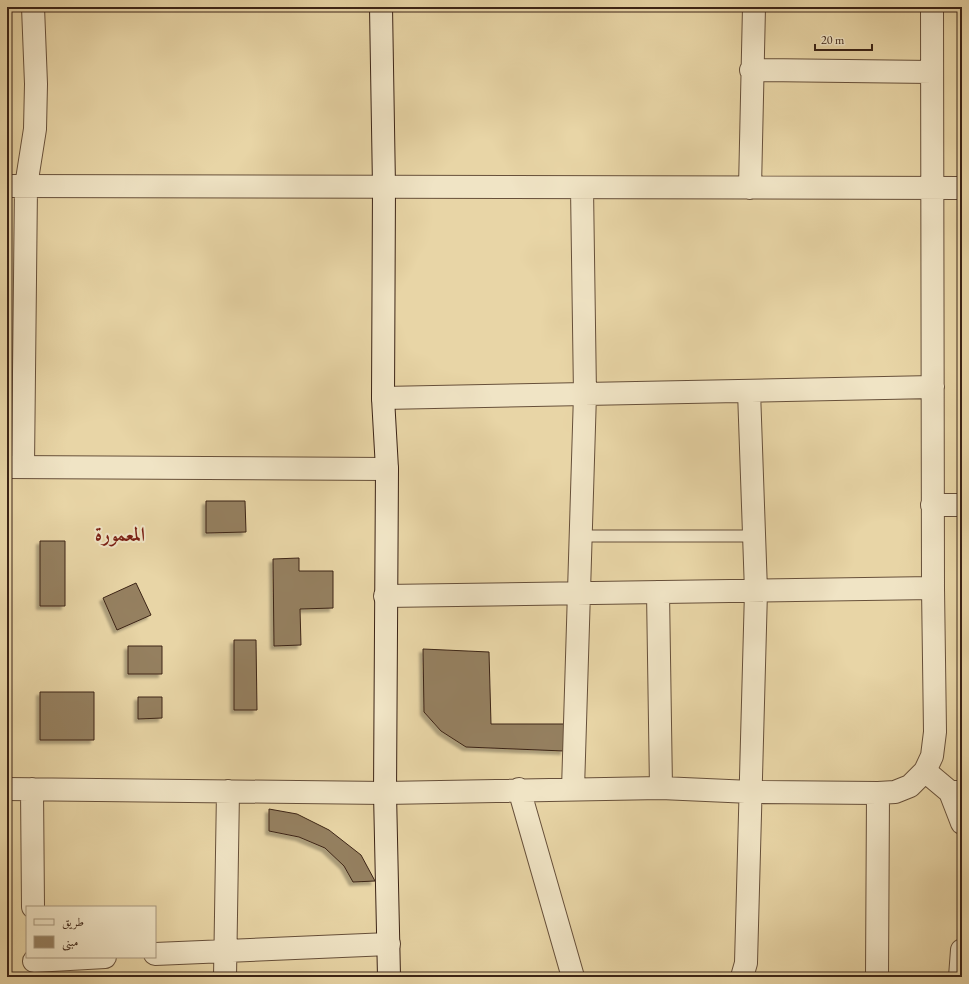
<svg xmlns="http://www.w3.org/2000/svg" width="969" height="984" viewBox="0 0 969 984" font-family="'EB Garamond',Amiri,serif">
  <defs>
    <filter id="shadow"><feDropShadow dx="-3.5" dy="3.5" stdDeviation="1" flood-color="#0004"/></filter>
  </defs>
  <rect width="100%" height="100%" fill="#e8d5a6"/>
  <filter id="stains"><feTurbulence type="fractalNoise" baseFrequency=".005" numOctaves="4"/><feColorMatrix values="0 0 0 0 .2 0 0 0 0 .09 0 0 0 0 .02 0 0 0 .5 -.17"/></filter>
  <radialGradient id="worn" r=".72"><stop offset=".6" stop-color="#630" stop-opacity="0"/><stop offset="1" stop-color="#630" stop-opacity=".3"/></radialGradient>
  <!-- building -->
  <path fill="#958061" stroke="#3c2416" filter="url(#shadow)" d="M206,501h39l1,31 -40,1z
    M40,541h25v65h-25z
    M299,558v13h34v37l-33,1 1,36 -27,1 -1,-87z
    M136,583l15,32 -34,15 -14,-32z
    M234,640h22l1,70h-23z
    M128,646h34v28h-34z
    M423,649l66,3 2,72h73v27l-98,-4 -25,-16 -17,-19z
    M40,692h54v48h-54z
    M138,697h24v21l-24,1z
    M269,809l28,5 32,16 32,25 14,26 -22,1 -9,-16 -19,-18 -26,-11 -30,-6z"/>
  <g fill="none" stroke-linecap="round" stroke-linejoin="round">
    <defs>
      <path id="lane" d="M580,536h174"/>
      <path id="street" d="M751,70l181,2
        M7,186l955,2
        M750,188l4,-181
        M383,398l550,-11
        M23,466l3,-280 9,-57 1,-45 -3,-77
        M7,467l380,2
        M932,505h30
        M658,592l3,196
        M385,596l548,-8
        M925,771l25,21h12
        M7,789l378,4 276,-5 90,4 127,1 17,-1 15,-6 15,-15 7,-15 3,-24 -2,-144 -1,-581
        M32,789l1,118
        M519,789l54,188
        M573,789l12,-395 -3,-206
        M950,792l12,31
        M155,954l234,-10
        M34,961l71,-4
        M225,977l3,-186
        M742,977l4,-14 10,-372 -7,-200
        M877,977l1,-184
        M960,977l2,-27"/>
      <path id="secondary" d="M381,7l3,180 -1,211 4,71 -2,324 4,184"/>
    </defs>
    <!-- lane casing -->
    <use href="#lane" stroke="#67503a" stroke-width="13"/>
    <!-- street casing -->
    <use href="#street" stroke="#67503a" stroke-width="24"/>
    <!-- secondary casing -->
    <use href="#secondary" stroke="#3c2416" stroke-width="24"/>
    <!-- lane -->
    <use href="#lane" stroke="#f0e4c5" stroke-width="11"/>
    <!-- street -->
    <use href="#street" stroke="#f0e4c5" stroke-width="22"/>
    <!-- secondary -->
    <use href="#secondary" stroke="#f0e4c5" stroke-width="22"/>
  </g>
  <g text-anchor="middle" stroke-width="4" stroke-linejoin="round" paint-order="stroke">
    <!-- district labels -->
    <g font-size="20" font-weight="bold" fill="#7a1f14" stroke="#f0e4c5">
      <text x="120" y="541">المعمورة</text>
    </g>
  </g>
  <!-- margin -->
  <rect width="969" height="984" fill="none" stroke="#e8d5a6" stroke-width="24"/>
  <rect x="8" y="8" width="953" height="968" fill="none" stroke="#3c2416" stroke-width="2"/>
  <rect x="12" y="12" width="945" height="960" fill="none" stroke="#3c2416"/>
  <!-- legend -->
  <rect x="26" y="906" width="130" height="52" fill="#f0e4c5" stroke="#a8977f"/>
  <rect x="34" y="919" width="20" height="6" fill="#f0e4c5" stroke="#a8977f"/>
  <text x="62" y="926" font-size="12" fill="#3c2416">طريق</text>
  <rect x="34" y="936" width="20" height="12" fill="#958061" stroke="#a8977f"/>
  <text x="62" y="946" font-size="12" fill="#3c2416">مبنى</text>
  <!-- scale -->
  <path d="M815 44v6h57v-6" fill="none" stroke="#3c2416" stroke-width="2"/>
  <text x="821" y="44" font-size="12" fill="#3c2416" stroke="#f0e4c5" stroke-width="3" paint-order="stroke">20 m</text>
  <rect width="100%" height="100%" filter="url(#stains)"/>
  <rect width="100%" height="100%" fill="url(#worn)"/>
</svg>
